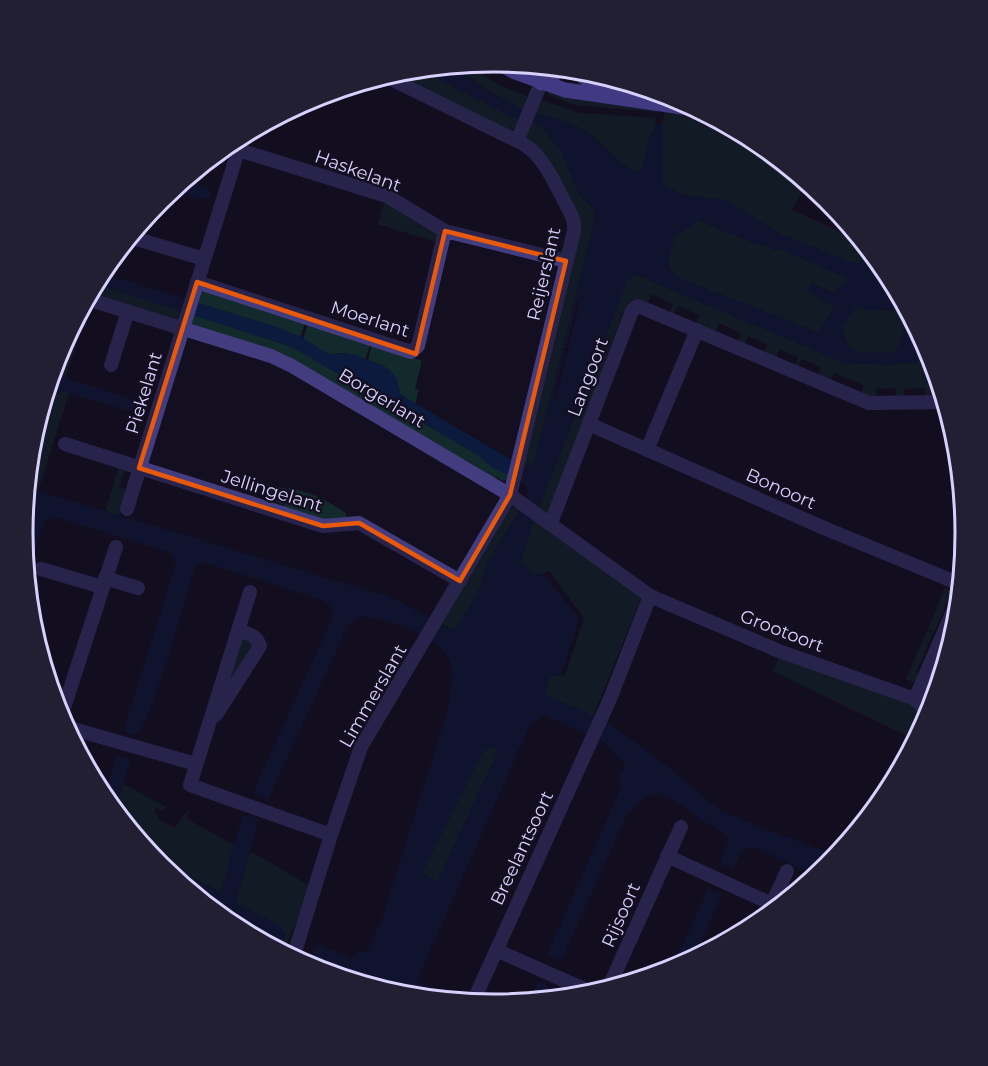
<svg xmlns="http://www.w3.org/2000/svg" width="988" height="1066" viewBox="0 0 988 1066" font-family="Montserrat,sans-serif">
  <rect width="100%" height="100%" fill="#130f21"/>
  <!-- green -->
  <path fill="#122a2b" d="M467,64l30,20 31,13 -5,12c-25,-12 -47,-25 -68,-44z
    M418,69l91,46 10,3 -4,11h-6l-2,2 -117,-57z
    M586,71l74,22 -1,4 -36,-6 -12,-4z
    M550,91l107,17 -1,4 -81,-7 -29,-11z
    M542,100l38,13 76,5 -2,14 -4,4 -7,31 -7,5 -3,-1c-18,-9 -27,-25 -43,-37 -17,-12 -37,-14 -55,-22l4,-11z
    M665,110l48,8 43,23 54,44 -5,-1 -13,26 71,32 10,13 -14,8h-7l-74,-30 -52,-33 -36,-4 -15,-5 -14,-8 1,-59z
    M531,121l13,6 18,26 17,42 14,13 2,11 -60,240 -4,6 -7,1 55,-234 -53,-96z
    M385,200l53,34 1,9 -61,-19z
    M695,219l64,26 3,-1 15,7 3,-2 70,30 -15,12 -3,1 -20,-9 -4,8 26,16 -10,18 -7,7 -141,-55 -8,-13 6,-28 18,-10z
    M632,276h7l21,9 184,78 50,2 3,-2 27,-1 6,-8 10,34h-5v10l-10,1v-11l-20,1 -1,10h-7l-1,-11 -20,1v10l-16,-4 4,-10 -30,-12 -4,8 -13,-5 4,-9 -19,-8 -4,9 -4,-2 4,-9 -18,-8 -5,9 -11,-5 3,-9 -19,-8 -4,9 -6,-3 3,-9 -22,-10 -4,9 -19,-8 3,-9 -21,-9 -5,9 -3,-2 3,-9 -21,-10 -5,9 -12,-4 -8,14 -4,-1 -19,50 4,2 -59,148h-6l-5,-3 63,-158 24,-67z
    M95,284l88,27 -3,12 -88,-27 -27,82 -7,-2c-9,-20 27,-72 37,-92z
    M203,288l103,33 -6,16 -27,-11 -75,-23z
    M856,307c16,3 29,2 46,5l5,9 -11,31 -40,1 -7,-6 -7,-19z
    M194,315l96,31 18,10 165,96 14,9 6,7 15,6 -1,5 -4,2 -7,-4 -1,3 -17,-10v-2l-14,-9 -1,2 -172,-101 -100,-34z
    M309,321l62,22 -6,16 -20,-6 -17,1 -22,-13 -3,-2z
    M372,345l8,1 42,15 -7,28h4l-4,15 -16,-11c-8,-25 -6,-23 -31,-33z
    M60,391l9,2 -31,98 -9,-5 -1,-11 26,-79z
    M119,467l11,3 -1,2 -5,-1 -5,16 9,3 -9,26 -11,-3 1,-2h-4z
    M268,485l20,4 -6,16 -14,-9z
    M289,487l30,10 26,15 2,6 -20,4 -44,-14 3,-9 2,1 1,-3 -2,-1z
    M512,507l8,3 -32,52 -8,26 -21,37 -6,4 -13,-5 66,-115 3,2z
    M534,520l107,78 -48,118 -46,-21 -2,-3 3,-13 5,-3h6l-16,-103 -11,3 -4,-7 -8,-6z
    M945,588l7,3 -18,41 -6,-3z
    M927,631l6,2 -17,40 4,2 -3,9 -11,-5z
    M246,639l7,5 -28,54 14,-55z
    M780,656l131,46 16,17 -12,21 -142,-69z
    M493,747l3,2 1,5 -59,126h-5l-11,-7 61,-122z
    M123,784l43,23 -3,4 -7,-3 -2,5 5,4v3l16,8 9,-13 6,-5 -3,9 47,26c-5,16 -7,32 -14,47l-67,-35 -9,-11 7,-6 -14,-14 -14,-8 -7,-8z
    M250,851l62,36 -29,65 -4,-2 6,-16 -5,-8 -43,-23 -1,-3z"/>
  <!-- water -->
  <path fill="#0c1a3d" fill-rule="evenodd" d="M455,65l14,13 22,15 32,16 44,13 23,12 23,23 20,14 3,1 7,-5 7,-31 4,-4 1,-8h7v59l13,8 15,5 36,4 52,33 74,29 7,1 14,-8 13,16 44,83 -6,8 -27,1 -2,2 -51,-2 -205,-87h-7l-4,4 -90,229 -18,52v2l8,6 5,7 16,-5 35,47 -19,57 -12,1 -5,3 -3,13 2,3 60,27 58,43 57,47 114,44 -20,20 -62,-29 -11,2 -10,20 -13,-6 9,-25c-7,-8 -18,-12 -27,-18 -32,-23 -49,-42 -77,-2l-63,141 -4,1 -11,-5 74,-167 -2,-11 7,-12 -22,-23 -60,-27 -10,7 -6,7 -111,251 27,20 -42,-5 -92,-28 4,-20 4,-2c11,6 22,6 32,14l5,-2 2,-7 10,2 14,-30 66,-209c2,-16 8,-36 3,-51 -10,-25 -48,-38 -73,-43 -5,-1 -12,-4 -18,-2 -4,1 -8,5 -11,8l-80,174 -15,-6 79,-174c2,-11 -3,-17 -13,-20l-113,-36 -7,1 -5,6c-7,22 -44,159 -58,164 -2,1 -8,0 -9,-1l-3,-3 52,-167 -4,-10 -120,-37 -8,5 -17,57 -3,-35 9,-30 -1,-3 -7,-3 2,-25 3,5 8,4 348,105 15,6 45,26 7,1 6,-4 21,-37 8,-26 40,-64c0,-21 -17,-20 -33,-29 -7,-4 -15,-12 -22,-17l-183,-106 -195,-62 6,-11 172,53 27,10 28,18h25l32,13 11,10 5,18 121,71 9,-1 4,-6 60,-240 -2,-12 -14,-12 -17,-42 -17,-22 -1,-4 -35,-12 -91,-46zM696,219l63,26 4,-1 15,7 2,-2 69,30 -14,12 -3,1 -20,-9 -4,8 26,16 -10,18 -7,7 -141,-55 -8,-13 6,-28 18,-10zM855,308l21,3 5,-3 21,4 5,9 -11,31 -40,1 -7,-6 -7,-19zM493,747l3,2 1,5 -59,126h-5l-11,-7 61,-122z
    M185,180l24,9 2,5 -1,3 -8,2 -30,-9z
    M62,346l-6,21 2,9 81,25 5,7 -3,5h-5l-73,-22 -6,1 -4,6 -25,77 4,-34z
    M117,755l12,5 1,2 -14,48c10,12 29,16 35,30l-7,6 -42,-51 4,-5z
    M252,815l5,4v8l-21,73 1,3 43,23 6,8 -7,16 -47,-25 -72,-59 -7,-9 67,35 6,-15 2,-13 15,-48 8,1z
    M708,889l14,5 -28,64 -22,11z
    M538,981l11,6 -6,13 -14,1z"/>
  <!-- pier -->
  <path fill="#130f21" d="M577,302h3l-24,97 -3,-1 12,-47 -5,-2 6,-1z
    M549,571l35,47 -19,57 -5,1 19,-57 -36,-46z"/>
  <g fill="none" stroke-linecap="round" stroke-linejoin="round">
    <!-- street -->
    <path stroke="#433c7e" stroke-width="14" d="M385,76l132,65
      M226,146l161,50 58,35 121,30
      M130,237l74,22
      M197,282l214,70 7,-6 27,-115
      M97,302l174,54 21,10 218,129 140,101 129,55 136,48 44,-102
      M111,365l17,-54
      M589,424l235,104 136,56
      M65,444l258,82 36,-3 101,58
      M647,450l50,-120
      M127,509l116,-374
      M551,523l81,-212 6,-5 231,97 76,-1
      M41,569l61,18
      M105,578l33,10
      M250,592l-60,193 141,50
      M915,699l15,15
      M216,715l44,-69c-3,-9 -8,-11 -16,-14l-8,4
      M61,717l55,-170
      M66,727l130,37
      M667,856l105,48
      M766,917l21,-46
      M496,950l97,43
      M293,958l38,-123 30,-88 149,-252 64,-264v-9l-3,-8c-13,-23 -28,-64 -54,-73l24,-58
      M608,989l73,-162
      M473,1002l137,-303 40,-103"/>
    <!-- secondary -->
    <path stroke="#7b6ef7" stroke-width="15" d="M497,62l18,10 50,18 131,19
      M573,69l22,16 17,7
      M541,83l13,-9 3,-6"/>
  </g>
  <!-- marked area -->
  <path d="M0 0H988V1066H0ZM445,231l121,30 -56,234 -50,86 -101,-58 -36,3 -184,-58 58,-186 219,72z" fill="#130f21" fill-opacity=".55" fill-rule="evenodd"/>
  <path fill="none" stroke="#e8590c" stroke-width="4.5" stroke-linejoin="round" d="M445,231l121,30 -56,234 -50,86 -101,-58 -36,3 -184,-58 58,-186 219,72z"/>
  <g text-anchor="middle" stroke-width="5" stroke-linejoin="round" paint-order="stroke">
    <!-- street labels -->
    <g font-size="18" fill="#d9d1fd" stroke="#130f21">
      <text transform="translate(358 171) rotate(20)" y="6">Haskelant</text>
      <text transform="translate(544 274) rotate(-77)" y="6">Reijerslant</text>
      <text transform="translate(370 319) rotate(18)" y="6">Moerlant</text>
      <text transform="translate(588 377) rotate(-69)" y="6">Langoort</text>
      <text transform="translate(144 393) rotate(-73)" y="6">Piekelant</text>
      <text transform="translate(382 398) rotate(31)" y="6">Borgerlant</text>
      <text transform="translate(781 489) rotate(24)" y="6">Bonoort</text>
      <text transform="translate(272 491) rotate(17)" y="6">Jellingelant</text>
      <text transform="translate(782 631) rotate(21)" y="6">Grootoort</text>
      <text transform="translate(373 696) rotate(-60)" y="6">Limmerslant</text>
      <text transform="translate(522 848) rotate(-65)" y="6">Breelantsoort</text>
      <text transform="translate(621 915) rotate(-66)" y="6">Rijsoort</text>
    </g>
  </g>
  <!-- crop -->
  <path d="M0 0H988V1066H0ZM33 533a461 461 0 1 1 922 0a461 461 0 1 1-922 0Z" fill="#231f33" fill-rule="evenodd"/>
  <path fill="none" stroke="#d9d1fd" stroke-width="3" d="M33 533a461 461 0 1 1 922 0a461 461 0 1 1-922 0Z"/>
</svg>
